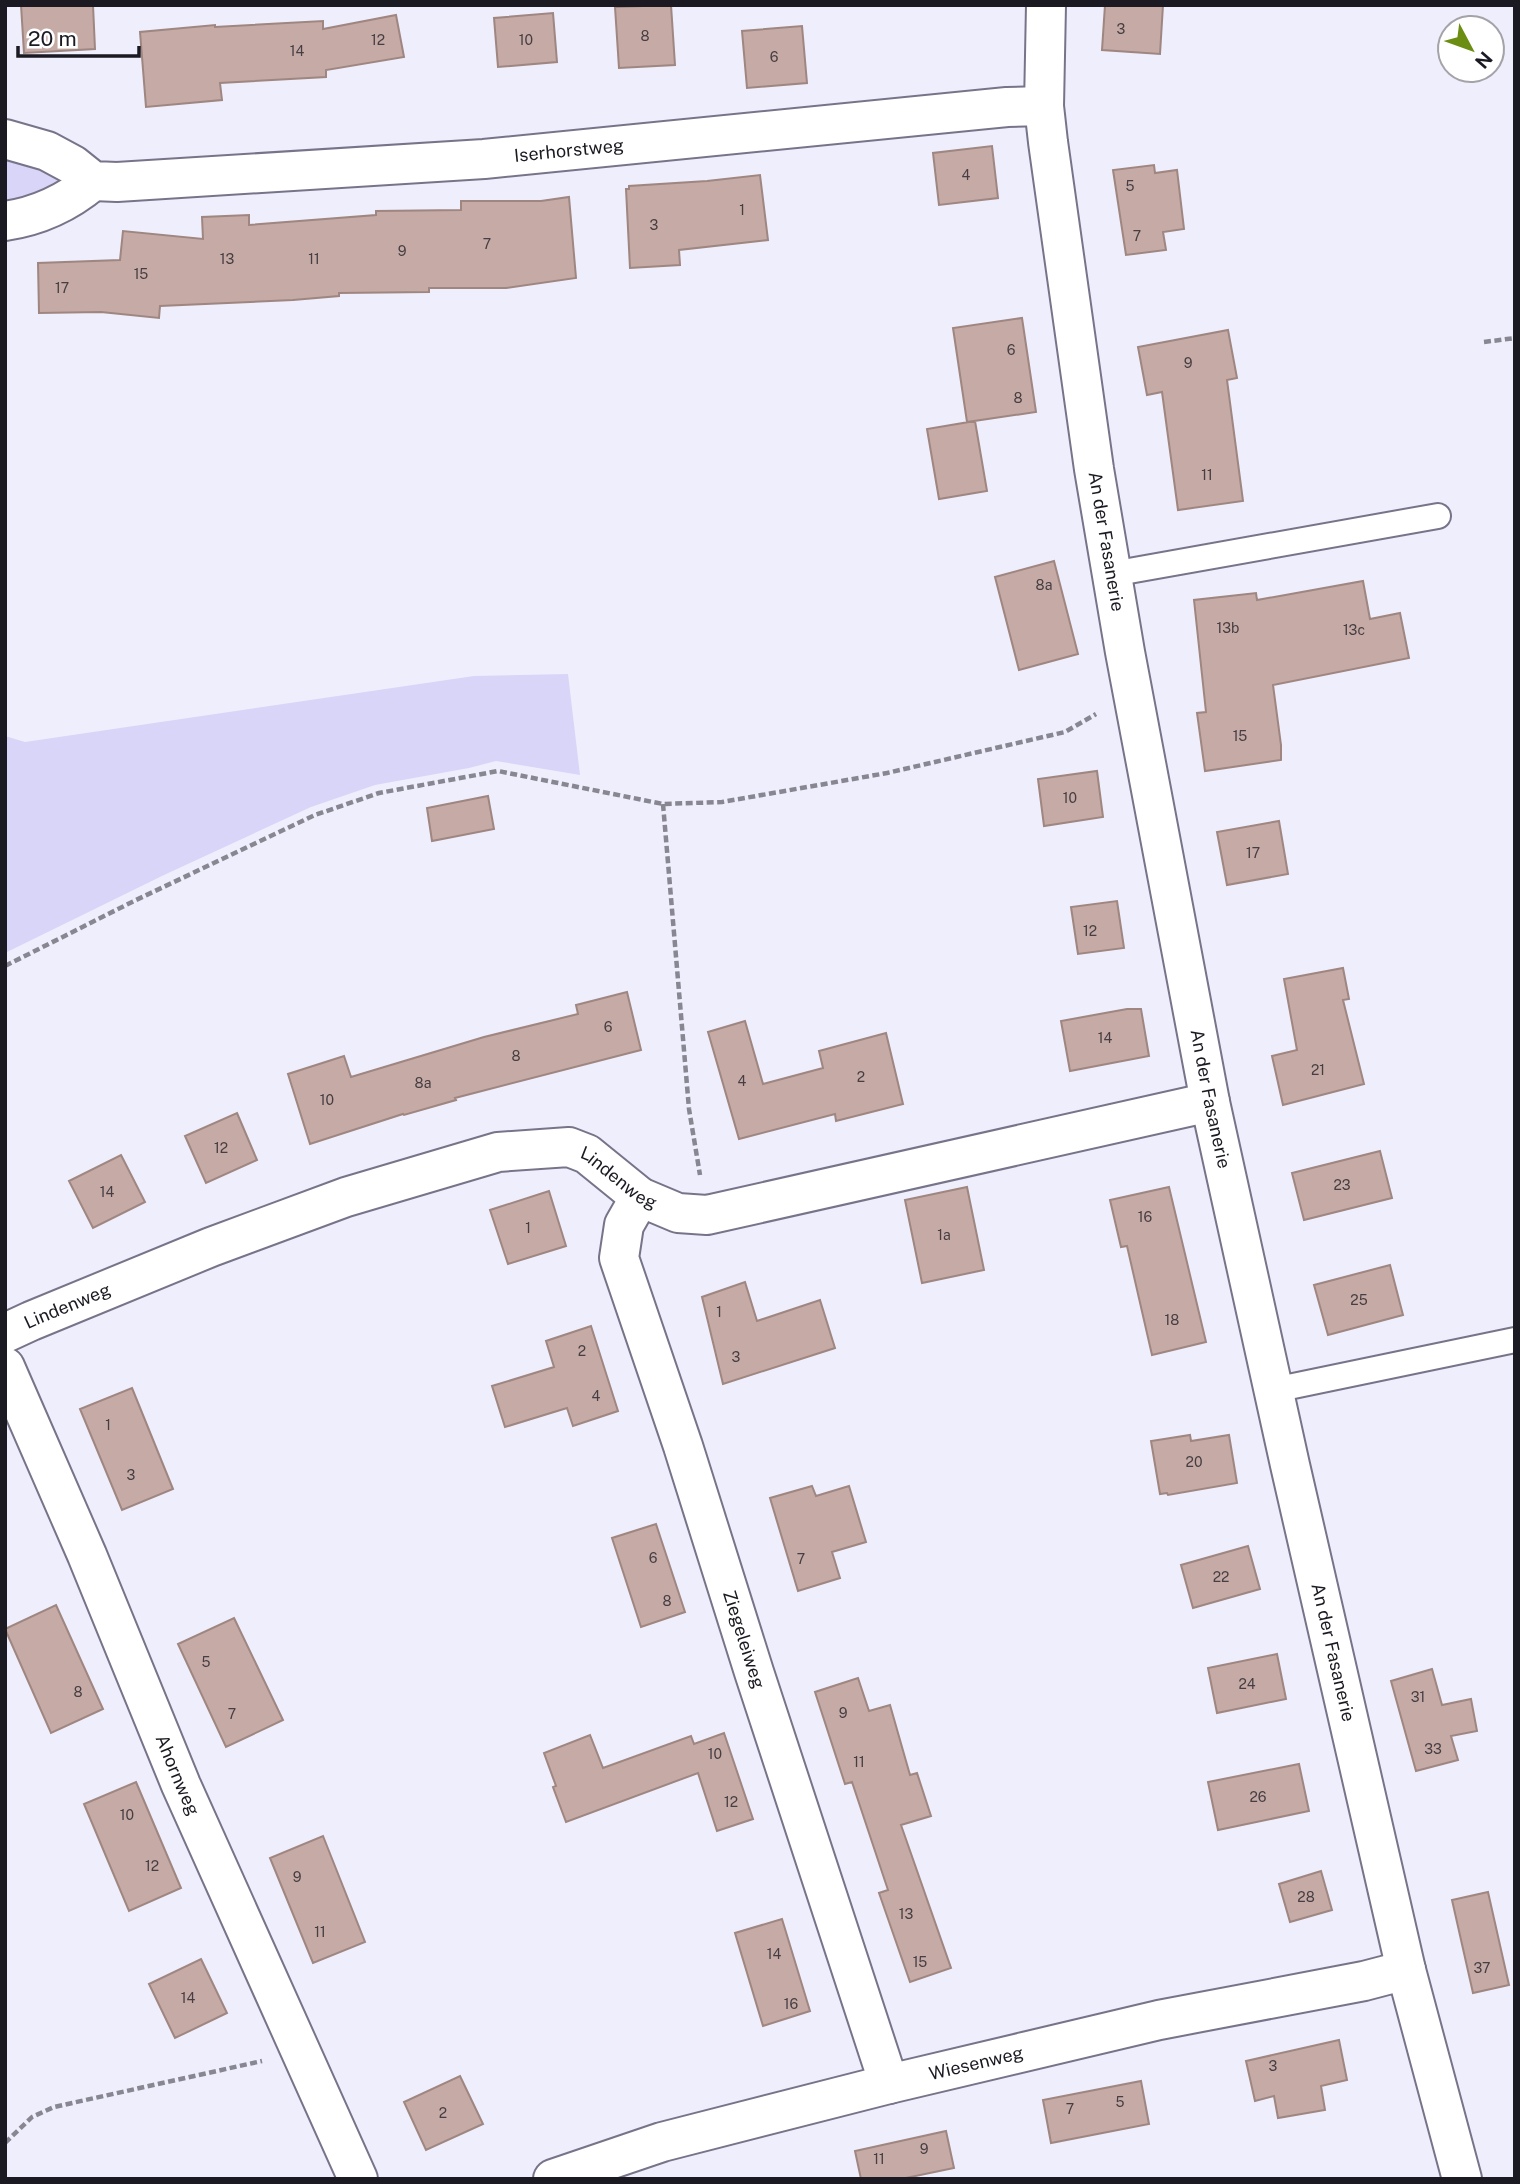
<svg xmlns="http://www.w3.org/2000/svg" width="1520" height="2184" viewBox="0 0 1520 2184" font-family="'Public Sans',sans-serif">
  <rect width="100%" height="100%" fill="#efeefc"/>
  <!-- green -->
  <path fill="#d9d5f8" d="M5,151l36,11 24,21 -60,23z
    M568,674l12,101 -84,-14 -27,7 -94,17 -64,22 -147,68 -159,78v-217l20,6 449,-66z"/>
  <!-- building -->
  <path fill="#c5aaa5" stroke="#9f8681" stroke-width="2" d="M21,5h72l2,44 -71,4z
    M671,5l4,60 -56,3 -4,-61z
    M1105,5h58l-3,49 -58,-4z
    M553,13l4,49 -59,5 -4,-49z
    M396,15l8,42 -78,13v7l-106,6 2,17 -76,7 -6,-75 75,-7v2l108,-6v8z
    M802,26l5,57 -60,5 -5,-57z
    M992,146l6,52 -59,7 -6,-52z
    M1154,165l1,8 22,-3 7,59 -21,3 3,18 -40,5 -13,-85z
    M760,175l8,65 -89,10 1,15 -50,3 -4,-79h3v-3l78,-5z
    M569,197l7,81 -70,10h-77v4l-90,1v3l-46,4 -133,6 -1,12 -58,-6 -62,1 -1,-50 82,-3 3,-29 80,8 -1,-22 47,-2v10l127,-10v-4l85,-1v-9h80z
    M1022,318l14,94 -69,10 -14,-94z
    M1228,330l9,48 -10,2 16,121 -65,9 -16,-118 -15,3 -9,-48z
    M975,421l12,70 -48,8 -12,-70z
    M1054,561l24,93 -59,16 -24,-93z
    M1363,581l7,38 30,-6 9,45 -136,27 8,60v15l-76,11 -8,-58 9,-1 -12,-112 62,-7 1,7z
    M1097,771l6,46 -59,9 -6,-47z
    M488,796l6,33 -62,12 -5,-33z
    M1279,821l9,53 -61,11 -10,-53z
    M1117,901l7,47 -46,6 -7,-47z
    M1343,968l6,31 -6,1 21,84 -81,21 -11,-49 25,-6 -13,-71z
    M627,992l14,58 -186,48 1,2 -52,15 -1,-1 -93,30 -22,-70 56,-18 7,21 133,-40 94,-23 -2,-9z
    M1127,1009h14l8,47 -79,15 -9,-50z
    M745,1021l18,63 60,-16 -4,-17 67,-18 17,71 -67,17 -1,-7 -96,25 -31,-107z
    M237,1113l20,47 -51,23 -21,-47z
    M1380,1151l12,47 -88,22 -12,-47z
    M121,1155l24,47 -52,26 -24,-47z
    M967,1187l17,83 -62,13 -17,-83z
    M1169,1187l37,155 -54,13 -25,-109 -6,1 -11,-47z
    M549,1191l17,55 -58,18 -18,-54z
    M1390,1265l13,50 -75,20 -14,-50z
    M745,1282l12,39 63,-21 15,48 -112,36 -21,-87z
    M591,1326l27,85 -45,15 -6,-18 -62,19 -13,-41 62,-19 -8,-26z
    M132,1388l41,101 -51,21 -42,-101z
    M1190,1435l1,6 38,-6 8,48 -69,12 -1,-2 -7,1 -9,-53z
    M812,1486l4,10 33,-10 17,56 -34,10 8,26 -42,13 -28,-93z
    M656,1524l29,88 -44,15 -29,-89z
    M1248,1546l12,43 -67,19 -12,-43z
    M56,1605l47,104 -52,24 -46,-104z
    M234,1618l49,102 -57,27 -48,-103z
    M1277,1654l9,45 -69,14 -9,-45z
    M1432,1669l10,36 29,-6 6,32 -26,5 7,24 -42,11 -25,-90z
    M858,1678l11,33 21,-6 20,70 7,-2 14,43 -30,9 50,143 -41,14 -31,-89 9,-3 -36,-108 -7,2 -30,-92z
    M724,1733l29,86 -36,12 -19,-58 -132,49 -13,-35 3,-1 -12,-33 46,-18 13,33 88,-32 3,8z
    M1299,1764l10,47 -91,19 -10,-48z
    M136,1782l45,106 -52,23 -45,-107z
    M323,1836l42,106 -52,21 -43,-105z
    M1321,1871l11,39 -42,12 -11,-38z
    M1488,1892l21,93 -36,8 -21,-93z
    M782,1919l28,92 -47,15 -28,-93z
    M201,1959l26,54 -52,25 -26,-54z
    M1339,2040l8,40 -26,6 4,24 -47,8 -4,-22 -19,5 -9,-40z
    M460,2076l23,48 -57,26 -22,-48z
    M1141,2081l8,43 -98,19 -8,-43z
    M946,2131l8,37 -53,11h-40l-6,-28z"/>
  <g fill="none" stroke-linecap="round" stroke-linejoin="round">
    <defs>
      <path id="service" d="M1112,574l326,-58
        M1274,1390l241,-50"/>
      <g id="minor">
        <path id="s1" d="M1046,5l-2,101 4,36 46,327 31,183 85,450 80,363 116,505 56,209"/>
        <path id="s2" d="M5,139l42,12 26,14 20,16 24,1 367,-23 523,-52 37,-1"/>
        <path d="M5,221c34,-5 62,-18 88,-40"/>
        <path id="s3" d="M640,1197l-16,28 -5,33 64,188 71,226 135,412"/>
        <path id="s4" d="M5,1333l26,-12 180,-74 135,-50 152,-45 71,-5 18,7 53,43 38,16 29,2 503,-113"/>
        <path id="s5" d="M5,1367l82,188 94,230 177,394"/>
        <path id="s6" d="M553,2179l109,-37 227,-58 270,-64 205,-39 42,-11"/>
      </g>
    </defs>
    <!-- service casing -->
    <use href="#service" stroke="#777489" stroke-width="28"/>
    <!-- minor casing -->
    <use href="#minor" stroke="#777489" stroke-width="42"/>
    <!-- path -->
    <path stroke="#878691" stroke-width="4.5" stroke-dasharray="7 3.5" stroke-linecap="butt" d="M1484,342l31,-4
      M663,804l26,305 11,66
      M5,966l131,-66 179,-85 64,-22 119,-22 165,33 59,-2 165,-29 178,-41 31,-18
      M5,2143l27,-26 22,-10 208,-46"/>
    <!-- service -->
    <use href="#service" stroke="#fff" stroke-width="24"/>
    <!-- minor -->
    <use href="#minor" stroke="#fff" stroke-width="38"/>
  </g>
  <g text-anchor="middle" stroke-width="5" stroke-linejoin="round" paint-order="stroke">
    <!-- number labels -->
    <g font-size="14" fill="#463e43">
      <text x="1121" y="34">3</text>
      <text x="645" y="41">8</text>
      <text x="378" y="45">12</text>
      <text x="526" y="45">10</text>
      <text x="297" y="56">14</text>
      <text x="774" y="62">6</text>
      <text x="966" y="180">4</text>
      <text x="1130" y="191">5</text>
      <text x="742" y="215">1</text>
      <text x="654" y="230">3</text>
      <text x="1137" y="241">7</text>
      <text x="487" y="249">7</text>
      <text x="402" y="256">9</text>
      <text x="227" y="264">13</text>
      <text x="314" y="264">11</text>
      <text x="141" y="279">15</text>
      <text x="62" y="293">17</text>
      <text x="1011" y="355">6</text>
      <text x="1188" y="368">9</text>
      <text x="1018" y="403">8</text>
      <text x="1207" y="480">11</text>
      <text x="1044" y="590">8a</text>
      <text x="1228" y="633">13b</text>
      <text x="1354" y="635">13c</text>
      <text x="1240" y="741">15</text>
      <text x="1070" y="803">10</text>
      <text x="1253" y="858">17</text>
      <text x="1090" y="936">12</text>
      <text x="608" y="1032">6</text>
      <text x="1105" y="1043">14</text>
      <text x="516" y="1061">8</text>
      <text x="1318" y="1075">21</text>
      <text x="861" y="1082">2</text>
      <text x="742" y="1086">4</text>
      <text x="423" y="1088">8a</text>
      <text x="327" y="1105">10</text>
      <text x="221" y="1153">12</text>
      <text x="1342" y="1190">23</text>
      <text x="107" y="1197">14</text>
      <text x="1145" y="1222">16</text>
      <text x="528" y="1233">1</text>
      <text x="944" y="1240">1a</text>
      <text x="1359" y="1305">25</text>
      <text x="719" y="1317">1</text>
      <text x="1172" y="1325">18</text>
      <text x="582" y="1356">2</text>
      <text x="736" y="1362">3</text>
      <text x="596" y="1401">4</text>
      <text x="108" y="1430">1</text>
      <text x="1194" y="1467">20</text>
      <text x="131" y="1480">3</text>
      <text x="653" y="1563">6</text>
      <text x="801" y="1564">7</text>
      <text x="1221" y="1582">22</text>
      <text x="667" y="1606">8</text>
      <text x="206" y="1667">5</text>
      <text x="1247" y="1689">24</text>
      <text x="78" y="1697">8</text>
      <text x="1418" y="1702">31</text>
      <text x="843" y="1718">9</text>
      <text x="232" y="1719">7</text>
      <text x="1433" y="1754">33</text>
      <text x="715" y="1759">10</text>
      <text x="859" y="1767">11</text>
      <text x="1258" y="1802">26</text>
      <text x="731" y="1807">12</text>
      <text x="127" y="1820">10</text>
      <text x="152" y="1871">12</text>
      <text x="297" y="1882">9</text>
      <text x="1306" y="1902">28</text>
      <text x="906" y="1919">13</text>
      <text x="320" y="1937">11</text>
      <text x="774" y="1959">14</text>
      <text x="920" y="1967">15</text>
      <text x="1482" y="1973">37</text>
      <text x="188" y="2003">14</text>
      <text x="791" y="2009">16</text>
      <text x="1273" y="2071">3</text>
      <text x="1120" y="2107">5</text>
      <text x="1070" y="2114">7</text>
      <text x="443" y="2118">2</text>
      <text x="924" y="2154">9</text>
      <text x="879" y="2164">11</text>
    </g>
    <!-- street labels -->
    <g font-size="18" fill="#1b1a22" stroke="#fff">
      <text dy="6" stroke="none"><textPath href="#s2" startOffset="576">Iserhorstweg</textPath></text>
      <text dy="6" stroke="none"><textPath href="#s1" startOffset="541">An der Fasanerie</textPath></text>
      <text dy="6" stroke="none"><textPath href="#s1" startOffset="1108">An der Fasanerie</textPath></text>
      <text dy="6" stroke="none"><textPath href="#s4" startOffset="656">Lindenweg</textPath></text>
      <text dy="6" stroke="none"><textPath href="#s4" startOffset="68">Lindenweg</textPath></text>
      <text dy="6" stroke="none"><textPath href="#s3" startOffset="467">Ziegeleiweg</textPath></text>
      <text dy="6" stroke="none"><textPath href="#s1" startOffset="1675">An der Fasanerie</textPath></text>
      <text dy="6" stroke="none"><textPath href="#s5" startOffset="443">Ahornweg</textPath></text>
      <text dy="6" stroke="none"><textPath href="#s6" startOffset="439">Wiesenweg</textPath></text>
    </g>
  </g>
  <!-- border -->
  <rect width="1520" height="2184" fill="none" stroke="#1b1a22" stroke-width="14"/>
  <!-- north arrow -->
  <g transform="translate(1471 49) rotate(131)"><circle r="33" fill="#ffffff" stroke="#a4a3a7" stroke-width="2"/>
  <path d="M0-5L12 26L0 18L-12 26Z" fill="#6b8d12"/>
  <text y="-10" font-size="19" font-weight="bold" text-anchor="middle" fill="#1b1a22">N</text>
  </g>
  <!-- scale -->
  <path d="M18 46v10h121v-10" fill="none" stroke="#1b1a22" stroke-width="3.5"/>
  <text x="28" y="46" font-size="21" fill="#1b1a22" stroke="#ffffff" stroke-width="5" paint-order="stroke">20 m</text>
</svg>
